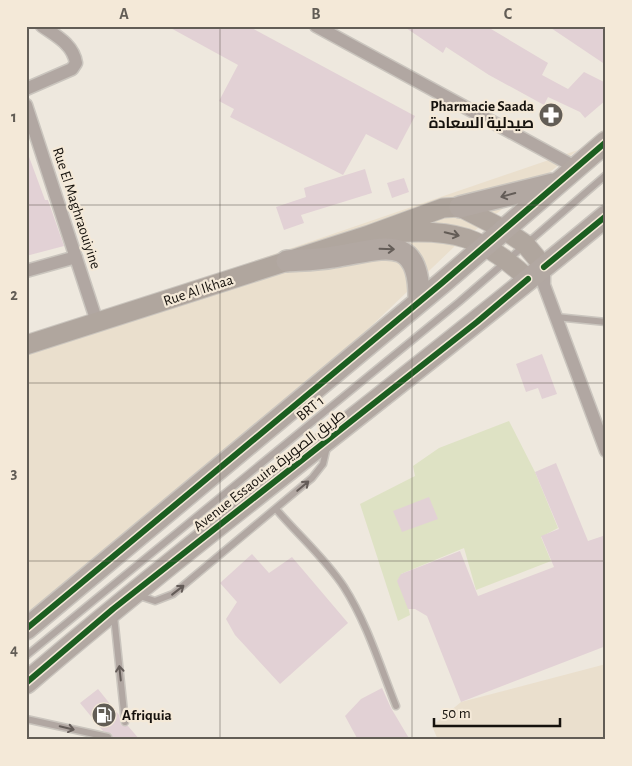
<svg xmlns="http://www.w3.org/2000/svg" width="632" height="766" viewBox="0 0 632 766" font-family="'Alegreya Sans',Cairo,sans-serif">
  <rect width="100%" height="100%" fill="#eee8de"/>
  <!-- built -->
  <path fill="#eadfcd" d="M578,150l-123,96 -228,218 -201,164v-289z
    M606,664v76h-168l-6,-14 29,-24z"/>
  <!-- green -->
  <path fill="#dee2c4" d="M509,421l26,51 23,56 -17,9 10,24 -75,29 -12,-42 -63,26 9,41 -12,6 -38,-117 55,-28 -2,-10 26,-18z"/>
  <!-- building -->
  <path fill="#e2d1d5" d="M167,26h81l167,90 -18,34 -31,-16 -23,41 -113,-58 4,-8 -15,-8 19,-36z
    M403,26h83l62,37 -6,12 26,14 16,-17 22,11v17l-21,18 -5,-6 -32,-15 -4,8 -55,-30 -43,-28 -3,6z
    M548,26h58v39z
    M26,154h2l17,46h3l16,46 -38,10z
    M365,169l7,24 -71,22 3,8 -20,7 -8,-23 30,-10 -2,-9z
    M404,178l5,14 -17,6 -5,-15z
    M542,354l15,40 -15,5 -4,-11 -12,4 -10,-28z
    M556,463l32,78 18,-6v111l-145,56 -34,-86 -12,-7h-7l-11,-28 4,-7 59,-23 18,45 76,-29 -13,-31 18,-7 -24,-57z
    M429,497l9,22 -36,13 -9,-21z
    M252,554l17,19 23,-16 56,66 -68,61 -45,-49 -9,-16 11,-17 -17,-19z
    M382,688l9,20 19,32h-52l-13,-24 16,-17z
    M98,689l21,26 2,10 7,1 12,14h-28v-6l-9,-3 -23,-28z"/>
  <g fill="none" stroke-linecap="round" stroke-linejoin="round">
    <defs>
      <path id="lane" d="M556,317l50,5
        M276,509c22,26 49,49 68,78 23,36 36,79 52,119
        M137,595l18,6 18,-7 139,-116 11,-14 4,-17
        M114,616l11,106
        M26,656l433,-354 147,-127
        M26,719l82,18"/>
      <path id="street" d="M316,26l259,141
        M26,89l46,-20 4,-6c-3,-19 -20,-27 -34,-37
        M26,105l71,217
        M544,267v18l62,166
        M26,271l50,-14"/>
      <path id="secondary" d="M393,233c61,-5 90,4 135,46
        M26,345l343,-110 74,-27 17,-1 43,22 22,15 19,23"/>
      <path id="primary" d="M460,207l93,-23
        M287,261c15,-1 31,-1 46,-4 48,-7 87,-27 86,43
        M26,629l416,-346 164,-141
        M26,683c189,-161 389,-308 580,-467"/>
    </defs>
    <!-- lane casing -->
    <use href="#lane" stroke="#cac5be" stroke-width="9"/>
    <!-- street casing -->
    <use href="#street" stroke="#cac5be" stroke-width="15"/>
    <!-- secondary casing -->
    <use href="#secondary" stroke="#cac5be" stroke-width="21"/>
    <!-- primary casing -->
    <use href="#primary" stroke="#cac5be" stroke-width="24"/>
    <!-- lane -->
    <use href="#lane" stroke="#b1a7a2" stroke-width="6"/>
    <!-- street -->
    <use href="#street" stroke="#b1a7a2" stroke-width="12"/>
    <!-- secondary -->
    <use href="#secondary" stroke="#b0a69e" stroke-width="19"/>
    <!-- primary -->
    <use href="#primary" stroke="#b2a8a2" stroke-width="21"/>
    <defs>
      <path id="cycleway" d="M544,267l62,-51
        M26,629l416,-346 164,-141
        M26,683l87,-74 364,-287 51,-43"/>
    </defs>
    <!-- cycleway casing -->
    <use href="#cycleway" stroke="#f4e9d8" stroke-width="9"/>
    <!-- cycleway -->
    <use href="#cycleway" stroke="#1b5e20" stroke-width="6"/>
  </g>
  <!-- one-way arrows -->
  <defs><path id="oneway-shaft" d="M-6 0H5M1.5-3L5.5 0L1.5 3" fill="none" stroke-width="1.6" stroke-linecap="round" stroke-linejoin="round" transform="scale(1.25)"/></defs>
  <g stroke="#645d58">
    <use href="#oneway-shaft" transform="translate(508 195) rotate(165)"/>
    <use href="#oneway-shaft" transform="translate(387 249) rotate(2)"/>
  </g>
  <use stroke="#635c56" href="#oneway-shaft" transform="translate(452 234) rotate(14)"/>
  <g stroke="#645c58">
    <use href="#oneway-shaft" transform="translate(303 486) rotate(-40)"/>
    <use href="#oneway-shaft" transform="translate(178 590) rotate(-38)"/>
    <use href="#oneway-shaft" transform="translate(120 673) rotate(-96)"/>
    <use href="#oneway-shaft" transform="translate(67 728) rotate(13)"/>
  </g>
  <!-- grid -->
  <path fill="none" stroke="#625d56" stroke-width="1" stroke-opacity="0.55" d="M220,26v714M412,26v714M26,205h580M26,383h580M26,561h580"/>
  <!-- icons -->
  <defs>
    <symbol id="pharmacy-disc" viewBox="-11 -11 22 22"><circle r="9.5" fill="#625d56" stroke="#f4e9d8"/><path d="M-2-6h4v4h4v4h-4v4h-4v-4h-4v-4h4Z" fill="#fff"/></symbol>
    <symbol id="fuel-disc" viewBox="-11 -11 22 22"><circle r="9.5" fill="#625d56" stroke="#f4e9d8"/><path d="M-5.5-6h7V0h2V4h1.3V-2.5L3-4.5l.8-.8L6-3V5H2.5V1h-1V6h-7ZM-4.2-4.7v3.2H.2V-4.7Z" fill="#fff"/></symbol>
  </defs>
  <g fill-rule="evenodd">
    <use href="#pharmacy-disc" x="537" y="101" width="28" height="28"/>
    <use href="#fuel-disc" x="90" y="701" width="28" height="28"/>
  </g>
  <g text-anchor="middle" stroke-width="4.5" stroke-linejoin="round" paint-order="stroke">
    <!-- poi labels -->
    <g font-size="15" font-weight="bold" fill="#16120d" stroke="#f4e9d8" text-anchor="end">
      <text x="534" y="111">Pharmacie Saada<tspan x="534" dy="17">صيدلية السعادة</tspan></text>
      <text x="122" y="720" text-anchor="start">Afriquia</text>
    </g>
    <!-- street labels -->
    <g font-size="15" fill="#16120d" stroke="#f4e9d8">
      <text transform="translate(77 208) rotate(72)" y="5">Rue El Maghraouiyine</text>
      <text transform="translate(198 290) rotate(-18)" y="5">Rue Al Ikhaa</text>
      <text transform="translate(310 408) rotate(-39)" y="5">BRT 1</text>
      <text transform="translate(269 470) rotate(-38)" y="5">Avenue Essaouira طريق الصويرة</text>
    </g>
  </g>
  <!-- border -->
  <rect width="632" height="766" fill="none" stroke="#f4e9d8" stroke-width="55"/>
  <!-- scale -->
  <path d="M434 718v8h126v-8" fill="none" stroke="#16120d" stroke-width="2.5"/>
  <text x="442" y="718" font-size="15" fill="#16120d" stroke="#f4e9d8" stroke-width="4" paint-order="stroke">50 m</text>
  <rect x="28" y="28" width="576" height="710" fill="none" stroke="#625d56" stroke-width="2"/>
  <g font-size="16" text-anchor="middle" font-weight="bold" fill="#625d56">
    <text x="124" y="19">A</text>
    <text x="316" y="19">B</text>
    <text x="508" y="19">C</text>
    <text x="14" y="122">1</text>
    <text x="14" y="300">2</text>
    <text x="14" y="478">3</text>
    <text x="14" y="655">4</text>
  </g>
</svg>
